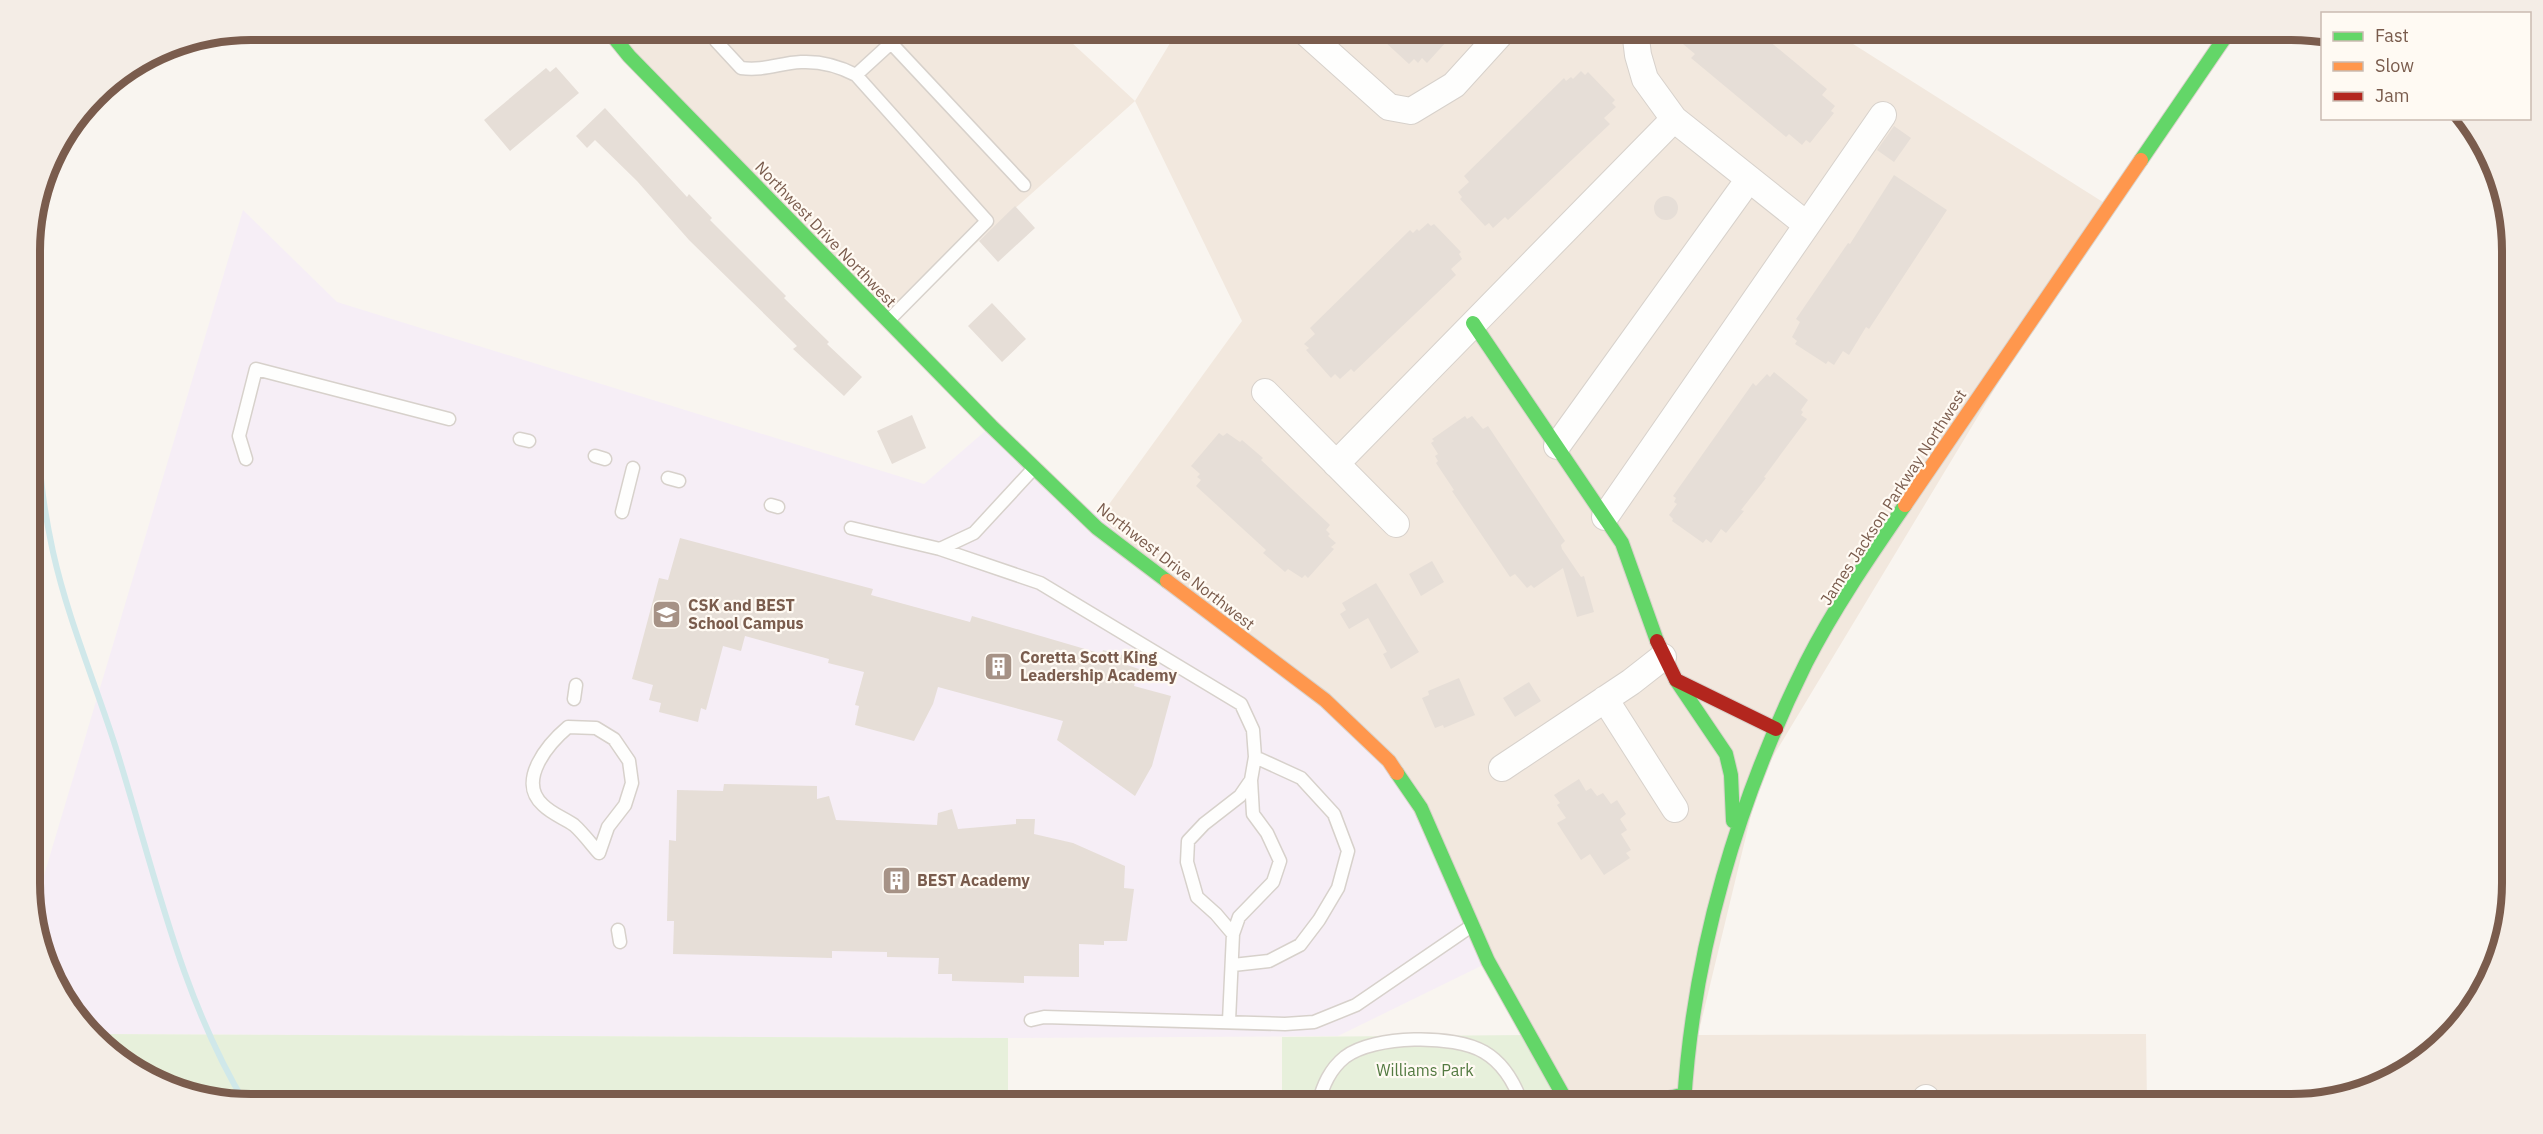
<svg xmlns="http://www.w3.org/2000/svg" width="2543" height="1134" viewBox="0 0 2543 1134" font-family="'IBM Plex Sans',sans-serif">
  <rect width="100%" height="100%" fill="#f9f5f0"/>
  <!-- residential -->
  <path fill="#f2e8de" d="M608,30h450l77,71 43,-71h653l275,174 -346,574 -62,257 448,-1 1,70h-579l-203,-366 -271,-213 148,-204 -107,-220 -246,220z
    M2513,847v36l-17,85 -4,6z"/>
  <!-- commercial -->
  <path fill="#f6e8e1" d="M32,891l4,11 43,118 -32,-52 -15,-56z"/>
  <!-- education -->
  <path fill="#f6eef6" d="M243,210l94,92 587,182 67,-58 398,335 98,202 -149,73 -330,2 -911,-4 -18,-14 -43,-118z"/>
  <!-- green -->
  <path fill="#e7f0db" d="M97,1034l911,4v66h-757l-85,-17z
    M1526,1035l42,69h-286v-67z"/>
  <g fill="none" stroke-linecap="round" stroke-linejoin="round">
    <!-- stream -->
    <path stroke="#d0e8ea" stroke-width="6" d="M31,391c8,27 7,49 9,76 2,28 7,57 13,85 15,67 40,125 61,190 38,119 65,252 131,361
      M2512,681c-10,48 -11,97 1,145"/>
  </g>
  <!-- building -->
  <path fill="#e6ded7" d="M1372,30h85l-30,33 -5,-5 -4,5 -4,-4 -5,5z
    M1677,30h79l71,59 -5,6 13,11 -4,5 3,2 -24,30 -4,-3 -4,5 -13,-11 -3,3 -95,-79 4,-4 -12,-10 4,-5z
    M556,67l23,26 -69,58 -26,-31 62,-52 4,4z
    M1581,71l4,4 3,-3 27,28 -3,3 4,4 -12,11 6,6 -102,96 -3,-3 -12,11 -4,-5 -4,3 -25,-27 2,-2 -4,-5 11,-10 -5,-6 100,-98 2,3 5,-4 2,2z
    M605,108l82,89 2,-3 23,24 -2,2 76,76 -2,2 45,44 -2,2 35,33 -18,19 -51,-47 4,-3 -108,-106 -52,-59 -42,-41 -8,8 -11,-12z
    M1894,126l17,12 -17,24 -17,-12z
    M1894,175l53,35 -78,119 -3,-2 -17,28 -6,-4 -9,14 -6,-4 -2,3 -31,-20 2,-3 -5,-4 8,-15 -4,-3 52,-76 2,1z
    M1654 208a12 12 0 1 1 24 0a12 12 0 1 1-24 0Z
    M1015,206l20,22 -37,34 -19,-21z
    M1428,223l3,3 3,-2 27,28 -2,2 3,5 -11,10 5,6 -102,97 -3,-3 -11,10 -5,-5 -4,4 -25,-28 3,-2 -5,-4 11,-10 -5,-6 100,-98 3,3 4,-4 2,2z
    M992,303l34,36 -24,23 -34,-36z
    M1774,372l34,28 -7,10 2,2 -2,3 6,4 -43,58 2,1 -25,32 3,1 -18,22 -5,-4 -10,14 -5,-4 -3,4 -31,-22 1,-2 -4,-4 8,-11 -3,-2 2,-4 -3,-2 80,-113 3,3 11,-12 3,3z
    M912,415l14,33 -34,16 -15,-33z
    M1465,416l2,3 5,-3 11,13 5,-3 77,115 -4,4 1,4 19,28 3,-1 10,36 -17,5 -14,-49 -29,20 -3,-3 -4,3 -12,-14 -5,3 -58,-86 2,-1 -18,-27 2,-2 -3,-5 3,-2 -7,-11 3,-2 -2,-2z
    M1219,433l4,3 4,-3 13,9 2,-2 21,18 -2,2 69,65 -4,5 4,4 -2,2 8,7 -5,4 3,2 -26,29 -3,-3 -3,3 -14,-9 -3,3 -22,-19 3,-3 -70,-64 5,-6 -4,-3 3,-3 -9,-8z
    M680,538l193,51 -2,6 99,27 2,-6 130,38 1,-4 23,6 -2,8 15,5 -5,17 37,10 -19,70 -17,30 -78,-56 6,-19 -125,-34 -5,17 -19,37 -59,-16 4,-19 -4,-1 9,-33 -36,-9 1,-4 -84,-23 -4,15 -18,-5 -17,64 -5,-2 -3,14 -39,-10 2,-9 -12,-3 4,-15 -21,-6 27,-101 9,2z
    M1432,561l12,21 -23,14 -12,-22z
    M1376,583l43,69 -28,17 -8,-15 4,-2 -19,-34 -19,11 -9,-15 6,-4 -4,-7z
    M1459,678l16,37 -31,13 -1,-3 -8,3 -13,-30 7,-3 -1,-4z
    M1529,682l12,19 -26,16 -12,-19z
    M1579,779l7,12 5,-3 6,8 6,-3 8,11 6,-4 9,14 -6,5 7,11 -6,4 10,16 -5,3 4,5 -26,17 -14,-21 -9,6 -24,-37 9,-5 -9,-13 3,-2 -6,-8z
    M724,784l93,2v13l12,-3 7,24 101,5 1,-12 14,-4 6,20 58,-5v-5h19l-1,15 39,9 52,23 -1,22 10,1 -7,52h-23v4l-25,-1v33l-55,-1v7l-72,-2v-7h-14l1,-16 -52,-1v-5l-55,-1v7l-159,-4 1,-33h-7l2,-81 7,1 1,-51 46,1z"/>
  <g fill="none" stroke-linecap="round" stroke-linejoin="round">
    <defs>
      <path id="lane" d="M714,30l2,11 25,27c24,3 38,-5 60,-6 20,-1 38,4 55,13
        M891,30v13
        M889,320l98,-99 -131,-146 35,-32 133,142
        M520,439l9,2
        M595,456l10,3
        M246,459l-7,-23 17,-67 193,50
        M668,478l11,3
        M771,505l7,2
        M622,512l11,-44
        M851,528l89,21 34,-16 60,-65
        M940,549l100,34 201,121 12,26 2,27 46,21 33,36 14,37 -10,37 -19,32 -19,25 -31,16 -36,4
        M574,699l2,-14
        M568,727l28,1 18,11 15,22 3,22 -7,22 -17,22 -9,26c-8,-9 -16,-20 -25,-28 -10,-7 -22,-11 -31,-20 -27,-24 6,-62 25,-78z
        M618,930l2,12
        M1233,934l-17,-20 -19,-17 -10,-35 1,-21 16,-17 36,-28 11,-16 4,-23
        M1031,1020l13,-3 241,7 29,-2 42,-17 114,-78
        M1229,1021l4,-87 6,-17 34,-35 7,-21 -13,-28 -14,-19 -2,-34
        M1318,1104c5,-19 12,-35 27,-47 29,-22 109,-23 139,-5 19,11 31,32 38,52"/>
      <path id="street" d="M1303,30l86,77 22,4 43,-26 50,-55
        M1635,30l3,25 7,24 29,40 133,106
        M1265,392l131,132
        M1557,446l192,-267
        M1336,464l338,-345
        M1605,517l278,-402
        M1605,699l70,110
        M1502,768l129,-86 32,-25
        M1926,1098v6"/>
      <path id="fast" d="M608,30l21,26 362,370 106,102 70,53
        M2141,160l89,-130
        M1473,323l149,220 35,98
        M1676,680l50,74 5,21 2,46
        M1397,773l24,35 67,153 80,143
        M1645,1104l40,-10
        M1684,1104c9,-153 54,-304 122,-441 28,-55 64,-107 99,-158"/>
      <path id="slow" d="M1905,505l236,-345
        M1167,581l158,119 64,61 8,12"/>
      <path id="jam" d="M1657,641l19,39 100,49"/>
    </defs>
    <!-- lane casing -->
    <use href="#lane" stroke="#d7d1cb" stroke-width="15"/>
    <!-- street casing -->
    <use href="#street" stroke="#d7d1cb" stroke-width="28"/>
    <!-- fast casing -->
    <use href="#fast" stroke="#d9d2cb" stroke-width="16"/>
    <!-- slow casing -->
    <use href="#slow" stroke="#d9d2cb" stroke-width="16"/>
    <!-- jam casing -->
    <use href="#jam" stroke="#d9d2cb" stroke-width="16"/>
    <!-- lane -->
    <use href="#lane" stroke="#fefefd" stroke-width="12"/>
    <!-- street -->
    <use href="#street" stroke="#fefefd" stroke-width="26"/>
    <!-- fast -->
    <use href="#fast" stroke="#63d668" stroke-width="14"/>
    <!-- slow -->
    <use href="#slow" stroke="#ff974d" stroke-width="14"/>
    <!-- jam -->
    <use href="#jam" stroke="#b3261e" stroke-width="14"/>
  </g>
  <!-- icons -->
  <defs>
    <symbol id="school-square" viewBox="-11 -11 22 22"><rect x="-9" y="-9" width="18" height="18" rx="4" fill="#a69286" stroke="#fffaf3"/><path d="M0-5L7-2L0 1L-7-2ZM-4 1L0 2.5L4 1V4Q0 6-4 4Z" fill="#fff"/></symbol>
    <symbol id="building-square" viewBox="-11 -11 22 22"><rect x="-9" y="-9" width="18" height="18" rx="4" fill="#a69286" stroke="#fffaf3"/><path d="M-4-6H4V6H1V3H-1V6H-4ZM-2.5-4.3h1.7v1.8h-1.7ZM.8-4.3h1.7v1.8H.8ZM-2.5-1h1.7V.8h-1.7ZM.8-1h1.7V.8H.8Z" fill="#fff"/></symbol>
  </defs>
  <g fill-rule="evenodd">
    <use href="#school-square" x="650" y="598" width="33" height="33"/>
    <use href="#building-square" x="982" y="650" width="33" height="33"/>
    <use href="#building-square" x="880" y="864" width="33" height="33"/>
  </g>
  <g text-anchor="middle" stroke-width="4.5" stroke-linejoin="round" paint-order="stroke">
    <!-- street labels -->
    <g font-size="16" fill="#7a5c4d" stroke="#fffaf3">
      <text transform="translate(826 234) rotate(46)" y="6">Northwest Drive Northwest</text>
      <text transform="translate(1893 497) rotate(-57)" y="6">James Jackson Parkway Northwest</text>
      <text transform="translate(1176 566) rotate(38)" y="6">Northwest Drive Northwest</text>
    </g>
    <!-- poi labels -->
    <g font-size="16" font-weight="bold" fill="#7a5c4d" stroke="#fffaf3" text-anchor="start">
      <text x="688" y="611">CSK and BEST<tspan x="688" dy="18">School Campus</tspan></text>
      <text x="1020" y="663">Coretta Scott King<tspan x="1020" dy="18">Leadership Academy</tspan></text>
      <text x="917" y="886">BEST Academy</text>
    </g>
    <!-- park labels -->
    <g font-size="16" fill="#537a41" stroke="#fffaf3">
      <text x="1425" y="1076">Williams Park</text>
    </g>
  </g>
  <!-- crop -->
  <path d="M0 0H2543V1134H0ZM251 40H2291A211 211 0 0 1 2502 251V883A211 211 0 0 1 2291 1094H251A211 211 0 0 1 40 883V251A211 211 0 0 1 251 40Z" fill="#f4ede6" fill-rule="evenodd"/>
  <path fill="none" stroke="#7a5c4d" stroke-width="8" d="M251 40H2291A211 211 0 0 1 2502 251V883A211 211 0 0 1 2291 1094H251A211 211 0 0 1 40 883V251A211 211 0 0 1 251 40Z"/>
  <!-- legend -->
  <rect x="2321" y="12" width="210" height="108" fill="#fffaf3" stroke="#cabbb1" stroke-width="1.5"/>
  <rect x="2333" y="32" width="30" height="9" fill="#63d668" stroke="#cabbb1" stroke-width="1.5"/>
  <text x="2375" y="42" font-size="18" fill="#7a5c4d">Fast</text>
  <rect x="2333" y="62" width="30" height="9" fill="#ff974d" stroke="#cabbb1" stroke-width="1.5"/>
  <text x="2375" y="72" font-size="18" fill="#7a5c4d">Slow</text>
  <rect x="2333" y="92" width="30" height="9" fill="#b3261e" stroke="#cabbb1" stroke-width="1.5"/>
  <text x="2375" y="102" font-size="18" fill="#7a5c4d">Jam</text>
</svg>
